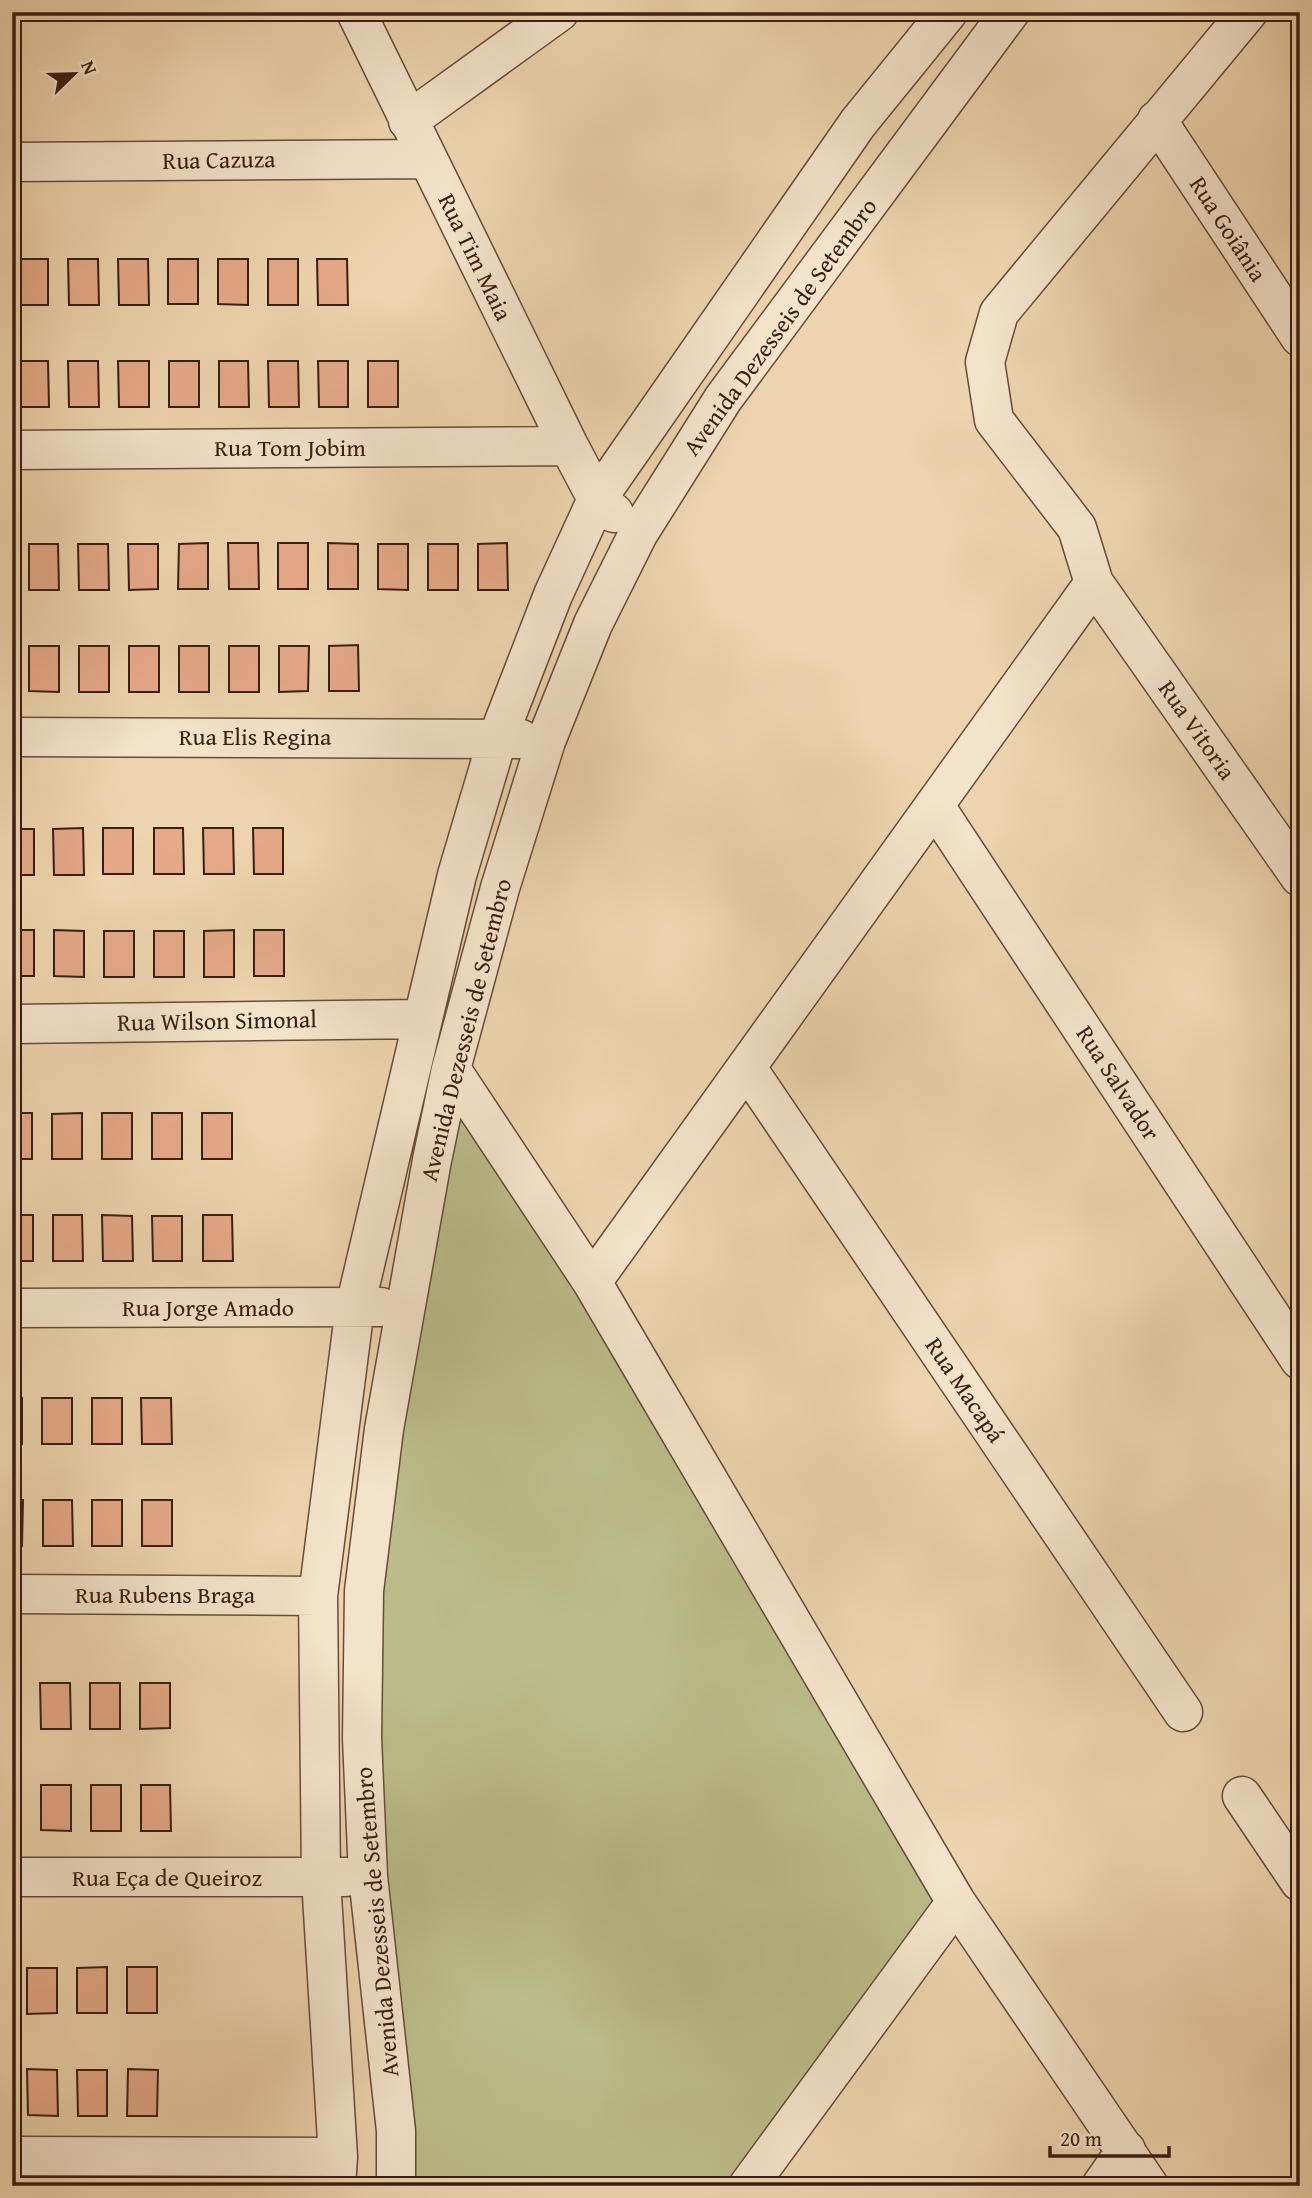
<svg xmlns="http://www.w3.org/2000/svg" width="1312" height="2198" viewBox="0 0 1312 2198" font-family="'Gentium Book Plus',serif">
  <rect width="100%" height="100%" fill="#edd4ae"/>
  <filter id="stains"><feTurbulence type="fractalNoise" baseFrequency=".00286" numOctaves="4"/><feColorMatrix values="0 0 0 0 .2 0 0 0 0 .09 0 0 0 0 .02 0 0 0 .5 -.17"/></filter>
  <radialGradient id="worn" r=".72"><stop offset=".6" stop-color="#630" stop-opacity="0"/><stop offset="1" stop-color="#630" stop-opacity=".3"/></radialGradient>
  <!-- green -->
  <path fill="#babc89" stroke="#7a6d4e" stroke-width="2" d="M451,1069l505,833 -208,284h-356l-29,-499z"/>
  <!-- building -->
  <path fill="#e5a989" stroke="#3a1e13" stroke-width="2" d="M18,259h30v46h-30z
    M68,259h30l1,46h-30z
    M118,259h30l1,46h-30z
    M168,259h30v45h-30z
    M218,259h30v46l-30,-1z
    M268,259h30v46h-30z
    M317,259h30l1,46h-30z
    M19,361h29l1,46h-30z
    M68,361h30l1,46h-30z
    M118,361h31v46h-30z
    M169,361h30v46h-30z
    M219,361h29l1,46h-30z
    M268,361h30l1,46h-30z
    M318,361h30v46h-29z
    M368,361h30v46h-30z
    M208,543v46h-30l1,-45z
    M228,543h30l1,46h-30z
    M278,543h30v46h-30z
    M328,543l30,1v45h-30z
    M507,543l1,47h-30v-46z
    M29,544h29l1,46h-30z
    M78,544h30l1,46h-30z
    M128,544h30v45l-29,1z
    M378,544h30v46l-30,-1z
    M428,544h30v46h-30z
    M358,645l1,46h-30v-45z
    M29,646h30v46l-30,-1z
    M79,646h30v46h-30z
    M129,646h30v46h-30z
    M179,646h30v46h-30z
    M229,646h30v46h-30z
    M279,646h30l-1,45 -29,1z
    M83,828l1,47h-30l-1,-46z
    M103,828h30v46h-30z
    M154,828h29l1,46h-30z
    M203,828h30l1,46h-30z
    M253,828h30v46h-29z
    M12,829h22v46h-22z
    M12,930h22v46h-22z
    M54,930l30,1v46l-30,-1z
    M234,930v47h-30v-46z
    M254,930h30v46h-30z
    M104,931h30v46h-30z
    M154,931h30v46h-30z
    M12,1113h20v46h-20z
    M82,1113v46h-30v-45z
    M102,1113h30v46h-30z
    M152,1113h30v46h-30z
    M202,1113h30v46h-30z
    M12,1215h21v46h-21z
    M53,1215h29l1,46h-30z
    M102,1215l30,1 1,45h-30z
    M203,1215h29l1,46h-30z
    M152,1216h30v45h-29z
    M12,1398h10v46h-10z
    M42,1398h30v46h-30z
    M92,1398h30v46h-30z
    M141,1398h30l1,46h-30z
    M12,1500h11l-1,46h-10z
    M43,1500h29l1,46h-30z
    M92,1500h30v46h-30z
    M142,1500h30v46h-30z
    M12,1683h8l1,46h-9z
    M40,1683h30l1,46h-30z
    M90,1683h30v46h-30z
    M140,1683h30v45l-30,1z
    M12,1784h9v46l-9,1z
    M41,1785h30v46l-30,-1z
    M91,1785h30v46h-30z
    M141,1785h29l1,46h-30z
    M107,1967v46h-30v-45z
    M127,1967h30v46h-30z
    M27,1968h30v45l-30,1z
    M27,2069l30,1 1,46 -30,-1z
    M128,2069l30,1 -1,46h-30z
    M77,2070h30v46h-29z"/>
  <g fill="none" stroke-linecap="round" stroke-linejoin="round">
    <defs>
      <path id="street" d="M356,12l213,434 28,53 17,14
        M1157,120l143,217
        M408,121l151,-109
        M12,162l414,-3
        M12,450l557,-4
        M1094,583l206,294
        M12,737l509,2
        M935,806l365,554
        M12,1024l410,-5
        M747,1068l436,644
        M451,1069l141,213 364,620 193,284
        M592,1282l502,-699 -17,-55 -83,-108 -9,-58 14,-49 249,-301
        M12,1308l369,-1
        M12,1594l306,2
        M1242,1796l58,86
        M12,1877h334
        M12,2156l326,1
        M336,2186l2,-29 -17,-278 -3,-283 37,-289 102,-432 41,-138 55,-142 44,-96 261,-376 90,-111
        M396,2186v-55l-28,-255 -6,-138 2,-147 20,-162 48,-269 19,-91 49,-181 46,-147 47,-117 45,-90 85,-135 287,-387
        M748,2186l208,-284
        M1101,2186l25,-36"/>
    </defs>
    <!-- street casing -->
    <use href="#street" stroke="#674c3a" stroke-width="41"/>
    <!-- street -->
    <use href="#street" stroke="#f3e3ca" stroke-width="38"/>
  </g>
  <g text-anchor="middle" stroke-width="5" stroke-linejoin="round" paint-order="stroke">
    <!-- street labels -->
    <g font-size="24" fill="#3a1e13" stroke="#f3e3ca">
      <text transform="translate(219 160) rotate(-1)" y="8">Rua Cazuza</text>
      <text transform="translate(1228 229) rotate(57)" y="8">Rua Goiânia</text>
      <text transform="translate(475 257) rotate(64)" y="8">Rua Tim Maia</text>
      <text transform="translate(780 327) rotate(-54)" y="8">Avenida Dezesseis de Setembro</text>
      <text x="290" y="456">Rua Tom Jobim</text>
      <text transform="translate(1197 730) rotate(55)" y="8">Rua Vitoria</text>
      <text x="255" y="745">Rua Elis Regina</text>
      <text transform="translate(217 1021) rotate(-1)" y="8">Rua Wilson Simonal</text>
      <text transform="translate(466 1030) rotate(-76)" y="8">Avenida Dezesseis de Setembro</text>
      <text transform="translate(1118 1083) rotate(57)" y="8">Rua Salvador</text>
      <text x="208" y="1316">Rua Jorge Amado</text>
      <text transform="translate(965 1390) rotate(56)" y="8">Rua Macapá</text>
      <text x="165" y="1603">Rua Rubens Braga</text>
      <text x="167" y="1886">Rua Eça de Queiroz</text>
      <text transform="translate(377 1922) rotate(-95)" y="8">Avenida Dezesseis de Setembro</text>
    </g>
  </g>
  <!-- margin -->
  <rect width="1312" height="2198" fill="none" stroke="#edd4ae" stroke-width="42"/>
  <rect x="14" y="14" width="1284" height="2170" fill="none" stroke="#3a1e13" stroke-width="3.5"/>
  <rect x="21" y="21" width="1270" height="2156" fill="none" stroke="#3a1e13" stroke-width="2"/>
  <!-- north arrow -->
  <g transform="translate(74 74) rotate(67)" stroke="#f3e3ca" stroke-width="5" paint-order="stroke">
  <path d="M0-5L12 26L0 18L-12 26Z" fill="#3a1e13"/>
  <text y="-10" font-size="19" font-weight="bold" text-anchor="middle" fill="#3a1e13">N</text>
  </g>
  <!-- scale -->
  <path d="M1050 2146v10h119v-10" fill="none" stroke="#3a1e13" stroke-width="3.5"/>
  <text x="1060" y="2146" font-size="21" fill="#3a1e13" stroke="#f3e3ca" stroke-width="5" paint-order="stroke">20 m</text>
  <rect width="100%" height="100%" filter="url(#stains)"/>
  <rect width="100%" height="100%" fill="url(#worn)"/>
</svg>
